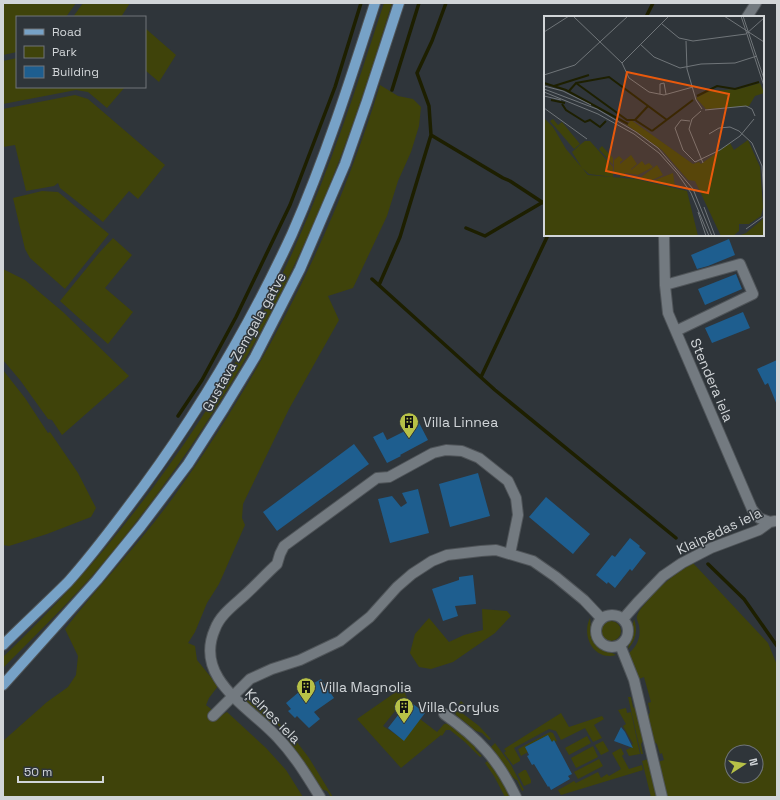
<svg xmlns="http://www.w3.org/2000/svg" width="780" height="800" viewBox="0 0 780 800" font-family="'Space Grotesk',sans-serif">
  <rect width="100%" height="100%" fill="#2f353a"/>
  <!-- green -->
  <path fill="#3f430a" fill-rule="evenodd" d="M3,3h73l-10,14h-49v35l-14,3z
    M83,3h47l-9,14h-48z
    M384,3h8c-26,85 -54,170 -92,250 -48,105 -110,202 -182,292 -35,44 -75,83 -115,123v-11c121,-115 222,-256 291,-408 36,-80 63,-163 90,-246z
    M145,28l31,27 -17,27 -14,-12z
    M17,58v29h108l-18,21 -19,-16 -12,-2 -73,14v-43z
    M380,85l18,11 15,3 8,8 -2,19 -8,26 -13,29 -11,35 -34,72 -25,8 11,24 -50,89 -46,95 -1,14 3,7 -26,59 -12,19 -12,29 -7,11 7,3 2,14 21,26 -9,12 -3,7 14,11 7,-4 39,36 20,22 17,27h-300v-56l44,-39 21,-15 8,-12 2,-19 -13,-27c34,-44 74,-85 107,-130 91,-126 163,-266 208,-414z
    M75,95l13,4 77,66 -27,34 -9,-8 -26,31 -43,-34 -2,-5 -4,3 -28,5 -11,-46 -12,2v-38z
    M42,191l16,1 51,42 -44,55 -35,-31 -5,-9 -12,-51z
    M113,238l19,17 -27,33 28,24 -25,32 -48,-43 39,-48z
    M3,269l22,11 38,32 66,64 -67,59 -10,-15 -4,-1 -28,-39 -17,-20z
    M3,370l22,28 23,35 2,-1 28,41 18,35 -5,9 -44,17 -38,12 -6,-1z
    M693,563l75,80 9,22v132h-110l-9,-35 6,-2 -2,-7 -2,1 -3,-10 -4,-3 -5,-24 2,-5 -2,-9 3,-1 -7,-25 -5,2 -10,-26c9,-7 12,-17 10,-28 -1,-3 -3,-7 -2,-9 1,-4 4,-8 7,-11 14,-18 29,-30 49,-42zM732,752h24v24h-24z
    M482,609l25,2 4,5 -16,17 -42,29 -22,7 -12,-2 -9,-14 5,-19 14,-16 20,24 15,-7 19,-5z
    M590,618c1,6 0,13 2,19 3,12 15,13 24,18 -22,6 -35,-19 -26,-37z
    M634,619c4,11 2,21 -6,30z
    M601 631a10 10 0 1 1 20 0a10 10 0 1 1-20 0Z
    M406,685l5,3 -6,6 4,7 -2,2 -3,-3 -21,26 21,14 16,-21 17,13 7,-8 6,-1 25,20v6l7,7 -2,1 -15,-15 -15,-12h-4l-4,6 -1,-1 -40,33 -44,-49z
    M628,697h3l2,10 4,3 7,29 -3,5 2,10h-2z
    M247,699h5l5,4 31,29 -4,4 -2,-7 -8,-7 -6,-1 -23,-20z
    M461,701l3,3 -3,4 1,5 17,13 12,13 -2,1 -7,-7 -6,-2 -20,-16 -1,-4z
    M626,708l1,5 4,-1 9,42 -11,2 -3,-6 6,-3 -1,-2 2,-1 -10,-18 3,-2 -8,-14z
    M561,713l8,14 33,-11 2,3 -10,6 8,13 -9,4 -8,-14 -24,12 -5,-9 -7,-2 -35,19 6,11v2l-7,4 -9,-12 2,-2 -2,-2z
    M550,732l3,1 4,8 -5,1 -4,-7 -23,12 3,5 -7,4 -3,-7z
    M587,736l4,7 -22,12 -4,-7z
    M293,737l16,21 24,39h-2l-4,-6 -6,-2 -14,-23 -19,-25z
    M603,741l6,10 -8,4 -6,-10z
    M495,743l16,22 13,25 -2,1 -5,-11c-7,-2 -19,-26 -26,-33z
    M593,746l5,11 -22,11 -5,-10z
    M621,748l3,6 -2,2 7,13 13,-4 1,5 -82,25 -3,-5 16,-9 2,2 22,-11 3,6 6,-4 2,2 12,-7 -9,-16z
    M490,759l21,38h-6l-11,-21 -9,-13z
    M599,759l4,7 -25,13 -4,-7z
    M648,759l10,38h-7l-9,-36z
    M524,770h2l5,10v3l-7,3 -6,-12z"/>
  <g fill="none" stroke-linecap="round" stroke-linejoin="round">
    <!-- stream -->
    <path stroke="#1d1f00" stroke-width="3.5" d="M646,17l7,-14
      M392,90l27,-87
      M431,135l72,43 7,3 35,23
      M466,228l19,8 58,-34
      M372,279l123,111 181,148
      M379,285l21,-48 31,-102 -2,-29 -12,-33 15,-32 14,-38
      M481,377l67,-142
      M178,416l24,-36 34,-63 54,-112 45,-118 26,-84
      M708,564l36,35 33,47"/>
  </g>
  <!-- building -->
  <path fill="#1e5e8f" d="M729,239l6,16 -27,11 -11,3 -6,-14z
    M736,274l6,15 -37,16 -7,-16z
    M743,312l7,16 -38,15 -7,-15z
    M777,360v45l-9,-22 -3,2 -8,-16z
    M415,415l13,25 -28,15 1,1 -14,7 -14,-26 10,-5 4,8 24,-12 -4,-9z
    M354,444l15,20 -92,67 -14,-19z
    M478,473l12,43 -40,11 -11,-43z
    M418,489l11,44 -39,10 -12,-44 14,-3 9,11 6,-4 -5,-10z
    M546,497l44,37 -17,20 -44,-37z
    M630,538l10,8 -1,1 7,6 -14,18 -2,-2 -15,19 -7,-6 -1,2 -11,-9 16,-20 3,2z
    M473,575l3,29 -21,2 3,10 -15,5 -11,-32 27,-9v-3z
    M321,679l13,19 -20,14 6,7 -11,9 -12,-12 -2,2 -7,-7 3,-2 -5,-6 14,-12z
    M409,701l16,12 -21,28 -16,-13z
    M621,727l4,5 8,16 -19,-7z
    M548,735l4,7 2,-2 18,34 -4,2 2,3 -19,11 -2,-4 -1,1 -14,-23 -2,1 -5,-9 2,-1 -4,-8z"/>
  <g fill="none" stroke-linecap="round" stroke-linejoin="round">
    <defs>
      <path id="minor" d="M747,17l9,-14
        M664,235l1,50 3,28 84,196 7,9 11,4
        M665,285l75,-21 13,30 -77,37
        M596 631a16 16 0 1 1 32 0a16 16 0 1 1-32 0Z
        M623,619l14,-16 26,-27 19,-13 29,-15 48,-18 11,-8 5,-1
        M620,645l14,35 28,117
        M444,714c34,24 54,45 72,83
        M213,716l37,-37 22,-10 28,-9 40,-19 30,-24 27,-30 15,-13 20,-13 15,-6 34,-4 15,-1 37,11 23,16 28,23 17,18
        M320,797c-13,-21 -25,-41 -42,-59 -28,-31 -85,-59 -63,-109 5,-14 19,-24 30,-34 11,-10 21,-21 32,-31l3,-10 4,-8 93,-68 12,-1 44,-24 13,-3 16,1 17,7 29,23 8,17 2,17 -8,39"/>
      <path id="primary" d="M3,645c21,-21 44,-42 65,-63 27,-30 51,-63 75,-95 58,-79 108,-164 149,-253 33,-75 58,-153 83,-231
        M3,685l94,-105 44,-54 47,-62 36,-56 31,-51 45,-88 45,-105 22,-63 32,-98"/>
    </defs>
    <!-- minor casing -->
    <use href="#minor" stroke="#4f5458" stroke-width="12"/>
    <!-- primary casing -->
    <use href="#primary" stroke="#4f5458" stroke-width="12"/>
    <!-- minor -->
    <use href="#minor" stroke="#737a80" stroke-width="10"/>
    <!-- primary -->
    <use href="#primary" stroke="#77a2c7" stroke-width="10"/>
  </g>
  <!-- icons -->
  <defs>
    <symbol id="building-pin" viewBox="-11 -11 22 30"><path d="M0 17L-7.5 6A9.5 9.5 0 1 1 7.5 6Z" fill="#b7c147" stroke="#2f353a"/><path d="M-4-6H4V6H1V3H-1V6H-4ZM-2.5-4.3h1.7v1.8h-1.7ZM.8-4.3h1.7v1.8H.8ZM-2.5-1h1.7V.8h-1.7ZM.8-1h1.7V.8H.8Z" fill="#111"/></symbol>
  </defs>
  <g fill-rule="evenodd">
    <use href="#building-pin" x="398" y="411" width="22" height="30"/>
    <use href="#building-pin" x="295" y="676" width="22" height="30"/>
    <use href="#building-pin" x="393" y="696" width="22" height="30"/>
  </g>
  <g text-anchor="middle" stroke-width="3" stroke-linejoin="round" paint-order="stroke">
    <!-- street labels -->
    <g font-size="14" fill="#d1d5d8" stroke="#2f353a">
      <text transform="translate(244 342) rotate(-61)" y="5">Gustava Zemgala gatve</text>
      <text transform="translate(712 380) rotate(67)" y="5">Stendera iela</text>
      <text transform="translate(719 531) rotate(-25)" y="5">Klaipēdas iela</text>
      <text transform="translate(273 716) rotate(45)" y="5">Ķelnes iela</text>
    </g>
    <!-- poi labels -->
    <g font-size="14" fill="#d1d5d8" stroke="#2f353a" text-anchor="start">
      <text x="423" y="427">Villa Linnea</text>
      <text x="320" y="692">Villa Magnolia</text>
      <text x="418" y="712">Villa Corylus</text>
    </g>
  </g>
  <!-- overview -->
  <g transform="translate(544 16)">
    <rect width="220" height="220" fill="#2f353a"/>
    <path d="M216,67l4,10 -9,3 -6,10 -43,3 -10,-11 13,-7 30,-2zM0,102l9,9 13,22 22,26 48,4 51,12 11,45h-154zM9,103l5,6 4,-3 18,22 -6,5 -24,-28zM87,104l62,44 6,-2 2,2 29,-21 4,7 14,-10 12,27 3,40 -2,9 -12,8h-10v7l-6,5h-12l-26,-55 -7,-1 -26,-30 -35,-25zM41,125h5l23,26v10l-24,-3 -7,-6 -10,-16 9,-8 27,31 -27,-31zM58,130l11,12v7l-14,-16zM87,139l6,9 -6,5v1l11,-9 3,4 4,-2 4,4 -15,8 -13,-2v4h-5v-3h-6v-14l5,-4 4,4 -3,2v2zM113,149l6,10 -13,6 -10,-3zM129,157l2,14 -22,-5 2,-2zM220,202v18h-26l8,-3z" fill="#3f430a"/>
    <path fill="none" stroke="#1d1f00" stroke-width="2" d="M0,67l22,7 62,34M32,67l33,-6 58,43M10,70l35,-11M25,75l7,-8 51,37h8l17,11M153,80l20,-10 18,3 24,-7M7,84l14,3M18,88l4,6 19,12 5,-2 10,7 6,-6M91,104l13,-14M108,115l41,-31"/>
    <path fill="none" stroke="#707579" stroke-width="1" d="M29,0l49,47 7,15 20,14 15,3 29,-8M180,0l40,26M197,0l23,70M199,0l21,63M118,8l17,14 14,3 53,-7 18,-16M0,16l25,-16M142,25l1,28 9,31 6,9M96,28l14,13 26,11 21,-4 34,-1 22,-7M78,47l47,-47M0,59l31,-10 53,-49M0,70l19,5 28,14M0,73l53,20 39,23 22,16 35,41 19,47M0,76l54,22 36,20 25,19 18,20 14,20 18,43M116,78v-10l4,-1 2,11M0,80l17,4M0,92l43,31M161,94l41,-4 6,3 3,7M157,95l-9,8 -3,10 14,34M146,105l-9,-1 -6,8 8,22 12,12 25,-12 20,-14 14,-17M165,118l10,-6 11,-1 9,4 13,12 10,23 2,35M160,191l11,29M154,196l8,24M202,213l18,-13"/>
    <path fill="#e8590c" fill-opacity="0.15" stroke="#e8590c" stroke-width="2" d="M83,56l102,22 -21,99 -102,-22z"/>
    <rect width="220" height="220" fill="none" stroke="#d1d5d8" stroke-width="2"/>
  </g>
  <!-- border -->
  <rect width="780" height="800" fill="none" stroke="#d1d5d8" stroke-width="8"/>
  <!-- legend -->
  <rect x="16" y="16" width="130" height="72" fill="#2f353a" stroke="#707579"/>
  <rect x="24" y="29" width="20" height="6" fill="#77a2c7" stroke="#707579"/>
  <text x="52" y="36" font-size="12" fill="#d1d5d8">Road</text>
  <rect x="24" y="46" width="20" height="12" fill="#3f430a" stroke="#707579"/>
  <text x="52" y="56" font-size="12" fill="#d1d5d8">Park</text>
  <rect x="24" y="66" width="20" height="12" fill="#1e5e8f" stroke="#707579"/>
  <text x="52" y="76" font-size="12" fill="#d1d5d8">Building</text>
  <!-- north arrow -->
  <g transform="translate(744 764) rotate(78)"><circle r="19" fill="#2f353a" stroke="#707579"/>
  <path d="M0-3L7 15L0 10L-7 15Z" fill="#b7c147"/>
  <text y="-6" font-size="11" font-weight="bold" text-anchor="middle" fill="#d1d5d8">N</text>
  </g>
  <!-- scale -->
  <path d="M18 776v6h85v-6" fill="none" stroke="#d1d5d8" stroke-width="2"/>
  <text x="24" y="776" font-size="12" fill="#d1d5d8" stroke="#2f353a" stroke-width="3" paint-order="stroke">50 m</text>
</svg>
